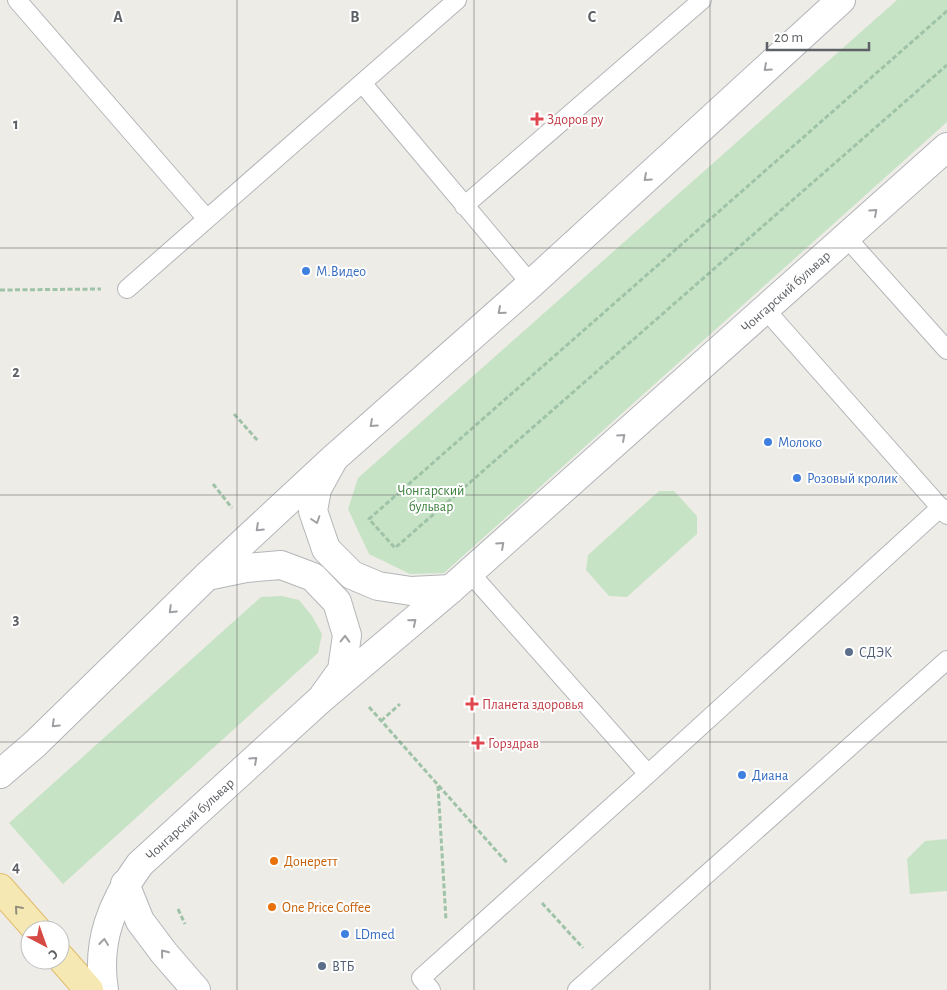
<svg xmlns="http://www.w3.org/2000/svg" width="947" height="990" viewBox="0 0 947 990" font-family="'Alegreya Sans',sans-serif">
  <rect width="100%" height="100%" fill="#eeece6"/>
  <!-- green -->
  <path fill="#c7e3c6" d="M897,0h50v122l-503,451 -34,1 -41,-20 -21,-45 10,-31z
    M659,491h15l23,25v18l-70,63 -18,-1 -23,-26 2,-15z
    M282,596l17,4 13,16 10,18 -4,19 -255,231 -54,-61 252,-226z
    M947,839v52l-37,3 -3,-35 18,-18z"/>
  <g fill="none" stroke-linecap="round" stroke-linejoin="round">
    <defs>
      <path id="lane" d="M17,0l190,219
        M457,0l-95,83 169,201
        M464,206l238,-206
        M846,237l101,113
        M127,289l235,-206
        M765,309l182,206
        M470,573l178,201
        M431,990l-10,-12 227,-204 293,-267
        M577,990l370,-330"/>
      <path id="street" d="M333,460l-16,29 -4,22 13,38 26,26 26,11 33,5 40,-2
        M207,576l39,-8 35,-3 32,12 24,25 10,33 -5,35 -18,25"/>
      <g id="secondary">
        <path d="M0,774l35,-30 172,-168 126,-117 198,-175 310,-284"/>
        <path d="M125,884l15,37 24,32 32,37"/>
        <path id="s1" d="M104,990c-8,-48 8,-88 36,-126l182,-166 129,-109 496,-442"/>
      </g>
      <path id="primary" d="M0,888l37,42
        M60,957l29,33"/>
    </defs>
    <!-- lane casing -->
    <use href="#lane" stroke="#b3b6b9" stroke-width="20"/>
    <!-- street casing -->
    <use href="#street" stroke="#b3b6b9" stroke-width="30"/>
    <!-- secondary casing -->
    <use href="#secondary" stroke="#b2b5b9" stroke-width="30"/>
    <!-- primary casing -->
    <use href="#primary" stroke="#e1bb6c" stroke-width="30"/>
    <!-- path -->
    <path stroke="#9fc3a8" stroke-width="3" stroke-dasharray="5 2.5" stroke-linecap="butt" d="M947,11l-578,508 26,29 552,-483
      M0,290l101,-1
      M234,414l25,28
      M213,484l19,24
      M369,707l139,157
      M381,721l19,-17
      M438,786l8,134
      M542,903l41,45
      M178,909l7,15"/>
    <!-- lane -->
    <use href="#lane" stroke="#fff" stroke-width="18"/>
    <!-- street -->
    <use href="#street" stroke="#fff" stroke-width="28"/>
    <!-- secondary -->
    <use href="#secondary" stroke="#fff" stroke-width="28"/>
    <!-- primary -->
    <use href="#primary" stroke="#f6e8b3" stroke-width="28"/>
  </g>
  <!-- one-way arrows -->
  <defs><path id="oneway-chevron" d="M-2-3.5L2.5 0L-2 3.5" fill="none" stroke-width="1.6" stroke-linecap="round" stroke-linejoin="round" transform="scale(1.25)"/></defs>
  <g stroke="#9ea0a3">
    <use href="#oneway-chevron" transform="translate(767 68) rotate(138)"/>
    <use href="#oneway-chevron" transform="translate(647 178) rotate(138)"/>
    <use href="#oneway-chevron" transform="translate(874 212) rotate(-42)"/>
    <use href="#oneway-chevron" transform="translate(501 311) rotate(139)"/>
    <use href="#oneway-chevron" transform="translate(373 424) rotate(138)"/>
    <use href="#oneway-chevron" transform="translate(622 437) rotate(-42)"/>
    <use href="#oneway-chevron" transform="translate(316 520) rotate(72)"/>
    <use href="#oneway-chevron" transform="translate(259 528) rotate(137)"/>
    <use href="#oneway-chevron" transform="translate(501 545) rotate(-42)"/>
    <use href="#oneway-chevron" transform="translate(172 610) rotate(136)"/>
    <use href="#oneway-chevron" transform="translate(413 622) rotate(-40)"/>
    <use href="#oneway-chevron" transform="translate(345 639) rotate(-89)"/>
    <use href="#oneway-chevron" transform="translate(55 724) rotate(136)"/>
    <use href="#oneway-chevron" transform="translate(254 760) rotate(-42)"/>
    <use href="#oneway-chevron" transform="translate(104 942) rotate(-83)"/>
    <use href="#oneway-chevron" transform="translate(164 953) rotate(-129)"/>
  </g>
  <use stroke="#939080" href="#oneway-chevron" transform="translate(18 909) rotate(-131)"/>
  <!-- grid -->
  <path fill="none" stroke="#5e6165" stroke-width="1" stroke-opacity="0.55" d="M237,0v990M474,0v990M710,0v990M0,248h947M0,495h947M0,742h947"/>
  <!-- markers -->
  <g fill="#e0444e" stroke="#fff" stroke-width="2">
    <path d="M534.5 111.5h5v5h5v5h-5v5h-5v-5h-5v-5h5z"/>
    <path d="M469.5 696.5h5v5h5v5h-5v5h-5v-5h-5v-5h5z"/>
    <path d="M475.5 735.5h5v5h5v5h-5v5h-5v-5h-5v-5h5z"/>
  </g>
  <g fill="#3f7fe0" stroke="#fff" stroke-width="2">
    <circle cx="306" cy="271" r="5"/>
    <circle cx="768" cy="442" r="5"/>
    <circle cx="797" cy="478" r="5"/>
    <circle cx="742" cy="775" r="5"/>
    <circle cx="345" cy="934" r="5"/>
  </g>
  <g fill="#5c6f8a" stroke="#fff" stroke-width="2">
    <circle cx="849" cy="652" r="5"/>
    <circle cx="322" cy="966" r="5"/>
  </g>
  <g fill="#e8710a" stroke="#fff" stroke-width="2">
    <circle cx="274" cy="861" r="5"/>
    <circle cx="272" cy="907" r="5"/>
  </g>
  <g text-anchor="middle" stroke-width="4" stroke-linejoin="round" paint-order="stroke">
    <!-- health labels -->
    <g font-size="14" fill="#be3a42" stroke="#fff" text-anchor="start">
      <text x="547" y="124">Здоров ру</text>
      <text x="482" y="709">Планета здоровья</text>
      <text x="488" y="748">Горздрав</text>
    </g>
    <!-- shop labels -->
    <g font-size="14" fill="#366cbe" stroke="#fff" text-anchor="start">
      <text x="316" y="276">М.Видео</text>
      <text x="778" y="447">Молоко</text>
      <text x="807" y="483">Розовый кролик</text>
      <text x="752" y="780">Диана</text>
      <text x="355" y="939">LDmed</text>
    </g>
    <!-- street labels -->
    <g font-size="14" fill="#5e6165" stroke="#fff">
      <text dy="5" stroke="none"><textPath href="#s1" startOffset="998">Чонгарский бульвар</textPath></text>
      <text dy="5" stroke="none"><textPath href="#s1" startOffset="202">Чонгарский бульвар</textPath></text>
    </g>
    <!-- park labels -->
    <g font-size="14" fill="#408240" stroke="#fff">
      <text x="431" y="495">Чонгарский<tspan x="431" dy="16">бульвар</tspan></text>
    </g>
    <!-- service labels -->
    <g font-size="14" fill="#4e5e75" stroke="#fff" text-anchor="start">
      <text x="859" y="657">СДЭК</text>
      <text x="332" y="971">ВТБ</text>
    </g>
    <!-- food labels -->
    <g font-size="14" fill="#c56008" stroke="#fff" text-anchor="start">
      <text x="284" y="866">Донеретт</text>
      <text x="282" y="912">One Price Coffee</text>
    </g>
  </g>
  <g font-size="16" text-anchor="middle" font-weight="bold" fill="#5e6165" stroke="#fff" stroke-width="4" stroke-linejoin="round" paint-order="stroke">
    <text x="118" y="22">A</text>
    <text x="355" y="22">B</text>
    <text x="592" y="22">C</text>
    <text x="16" y="129">1</text>
    <text x="16" y="377">2</text>
    <text x="16" y="624">3</text>
    <text x="16" y="872">4</text>
  </g>
  <!-- north arrow -->
  <g transform="translate(45 945) rotate(139)"><circle r="24" fill="#ffffff" stroke="#bfc0c1"/>
  <path d="M0-4L9 19L0 12L-9 19Z" fill="#d64a45"/>
  <text y="-8" font-size="14" font-weight="bold" text-anchor="middle" fill="#5e6165">С</text>
  </g>
  <!-- scale -->
  <path d="M767 42v8h102v-8" fill="none" stroke="#5e6165" stroke-width="2.5"/>
  <text x="774" y="42" font-size="15" fill="#5e6165" stroke="#ffffff" stroke-width="4" paint-order="stroke">20 m</text>
</svg>
